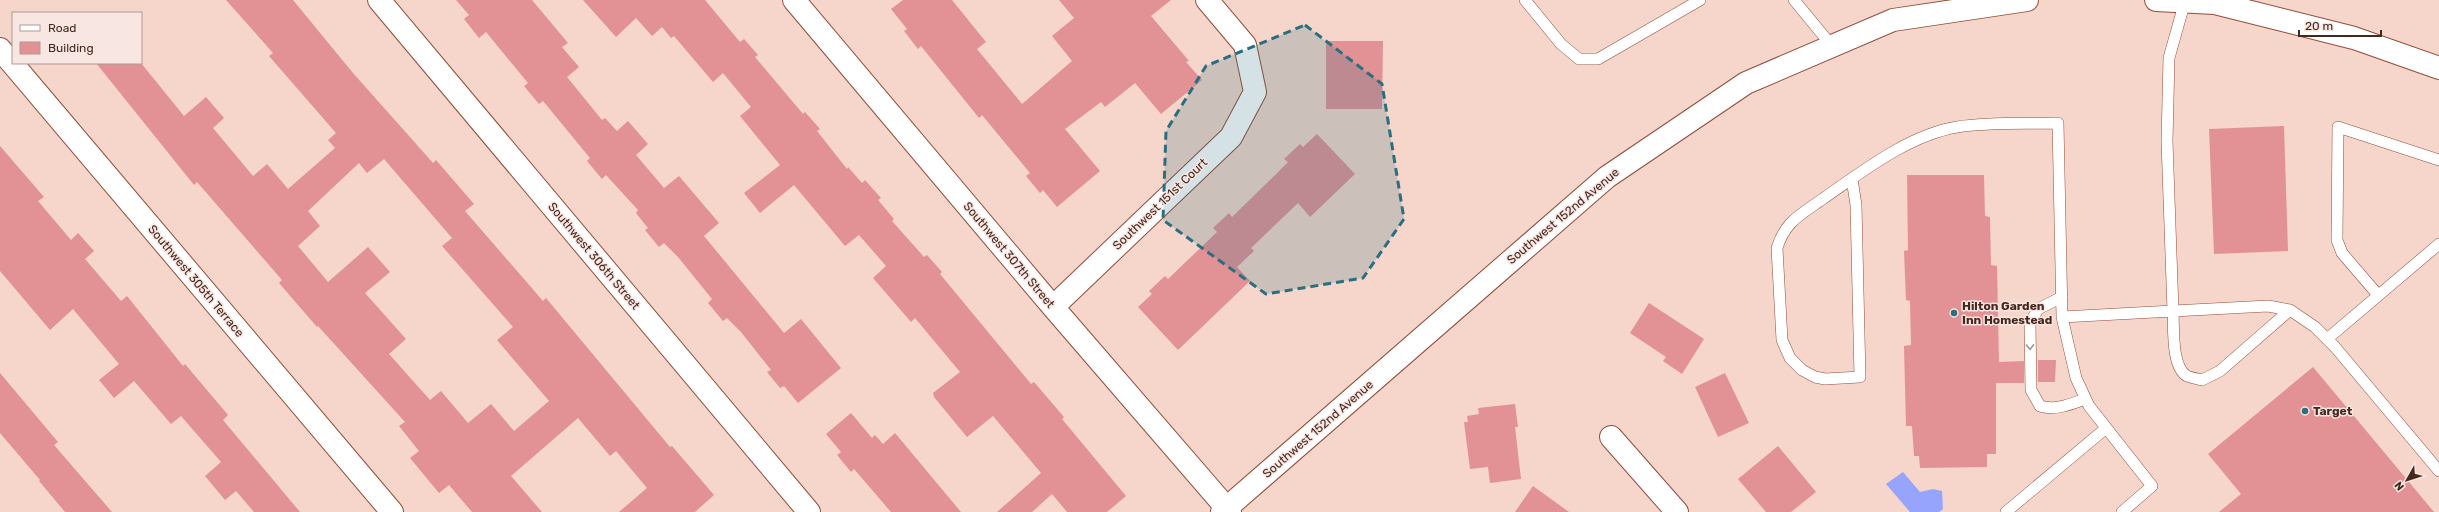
<svg xmlns="http://www.w3.org/2000/svg" width="2439" height="512" viewBox="0 0 2439 512" font-family="Rubik,sans-serif">
  <rect width="100%" height="100%" fill="#f6d5cb"/>
  <!-- water -->
  <path fill="#97a4fe" d="M1903,472l17,20 13,-3 9,2 1,18 -4,3h-29l-24,-28z"/>
  <!-- building -->
  <path fill="#e29195" fill-rule="evenodd" d="M226,0h67l60,73 80,90 3,-3 38,44 -9,7 78,90 3,-3 124,149 2,-1 42,49 -19,17h-76l28,-24 -31,-37 -6,5 -32,-38 -67,58 31,36h-70l-23,-27 -10,8 -29,-35 9,-7 -20,-25 6,-4 -87,-96 -1,1 -38,-44 3,-3 -85,-98 -3,3 -98,-122h45l43,53 22,-19 18,21 -11,10 40,48 14,-12 21,25 47,-41 -7,-8 8,-7 -67,-77 4,-3zM384,159l68,79 -10,8 71,81 -16,13 52,61 -35,30 -23,-27 -23,19 -27,-32 -11,9 -41,-46 17,-15 -41,-46 25,-21 -22,-25 -40,35 -30,-36 22,-20 -12,-15 51,-48 8,10z
    M456,0h76l36,43 -6,4 17,20 -12,10 35,43 3,-2 12,13 11,-10 20,23 -12,11 28,33 15,-12 40,47 -15,13 80,97 17,-14 40,49 -43,35 -14,-17 -4,2 -13,-16 4,-2 -30,-38 -14,-14 -4,3 -15,-18 4,-4 -34,-42 -14,-14 -5,4 -14,-17 3,-2 -12,-15 2,-3 -32,-35 -4,4 -15,-18 3,-3 -47,-57 -4,3 -15,-18 4,-3 -42,-51 -7,6 -15,-19 5,-4z
    M583,0h122l35,42 4,-3 14,16 -3,2 48,57 2,-2 15,17 -3,2 30,38 1,-2 14,16 3,-3 16,18 -3,2 16,19 -2,2 32,36 3,-2 15,17 -2,2 91,110 3,-2 30,35 -2,2 64,77 -19,16h-40l-15,-18 -20,18h-35l44,-39 -48,-57 -26,21 -33,-40 -1,-4 27,-21 -45,-54 -4,4 -38,-44 13,-12 -27,-31 -14,11 -51,-61 -34,28 -16,-20 36,-28 -40,-49 11,-9 -28,-34 -10,9 -39,-46 -3,2 -9,-11 -10,9 -16,-18 -20,19z
    M903,0h49l34,42 -9,7 45,55 50,-43 -20,-25 22,-18 -15,-18h112l-20,16 38,45 -3,1 16,18 -41,34 -26,-31 -30,24 -4,-5 -36,27 35,42 -43,36 -14,-17 -3,3 -14,-17 4,-3 -48,-58 -3,3 -58,-72 -3,3 -14,-18 3,-2 -16,-20z
    M1326,41h57l-1,68h-56z
    M2284,126l4,125 -74,3 -5,-125z
    M1317,134l38,40 -45,43 -12,-14 -47,45 3,3 -17,16 13,14 -72,69 -40,-43 14,-13 -3,-3 16,-15 3,3 49,-47 -4,-4 16,-15 3,4 41,-40 15,-15 -4,-3 16,-15 3,3z
    M0,146l44,51 -6,4 33,39 7,-7 16,18 -9,8 36,42 6,-5 56,70 2,-2 43,51 -5,5 77,92h-46l-18,-21 -11,9 -20,-24 16,-14 -40,-46 -10,8 -37,-43 -20,17 -15,-18 20,-16 -46,-55 -23,21 -50,-59z
    M1907,175h77l1,41 5,1 1,48 6,1 2,96 25,-1v22h-28v71h-9v13l-67,1 -1,-12h-5l-2,-30h-6l-2,-80 7,-1 -1,-44 -4,-1 -2,-49 4,-1z
    M1649,303l55,36 -22,35 -19,-13 3,-4 -36,-24z
    M2038,360h18l-1,22h-17z
    M2313,367l121,145h-215l22,-18 -33,-40z
    M0,373l58,69 -4,3 58,67h-47l-26,-31 1,-1 -40,-47z
    M1725,373l24,50 -31,14 -23,-50z
    M1515,404l3,23h-3l6,52 -31,4 -2,-16 -18,2 -6,-47h4l-1,-6 12,-2 -1,-6z
    M851,413l21,25 3,-3 8,9 12,-11 66,79h-70l-37,-43 -3,3 -14,-17 4,-3 -15,-18z
    M1778,446l38,46 -25,20h-25l-28,-33z
    M1533,486l36,26h-54z"/>
  <g fill="none" stroke-linecap="round" stroke-linejoin="round">
    <defs>
      <path id="service" d="M1525,0l36,44 18,15h19l102,-59
        M1794,0l38,46
        M1852,179l4,26 4,172 -35,2 -10,-2 -13,-7 -12,-12 -8,-18 -5,-92c3,-10 6,-16 13,-24 9,-10 23,-18 34,-26 39,-27 85,-63 133,-71 33,-5 68,-3 101,-4l4,194
        M2378,295l-36,-42 -5,-13 1,-113 101,33
        M2062,297l-24,12 -8,14 1,67 9,16c15,5 31,-2 45,-7
        M2290,310l-70,61 -18,9c-4,-1 -10,-2 -15,-4 -16,-9 -13,-50 -14,-65l95,-5 22,4 25,17 20,20 104,124
        M2327,339l112,-95
        M2006,512l99,-83
        M2122,512l30,-26 -63,-80 -13,-28 -14,-61 111,-6 -6,-170 2,-83 16,-57"/>
      <path id="minor" d="M379,0l430,512
        M794,0l259,307 177,205
        M0,49l392,463
        M1053,307l178,-170 24,-45 -10,-47 -38,-45
        M1611,437l66,75"/>
      <path id="tertiary" d="M2156,0l59,3 139,35 85,30
        M1222,512l385,-335 139,-94 147,-63 134,-20"/>
    </defs>
    <!-- service casing -->
    <use href="#service" stroke="#924d39" stroke-width="12"/>
    <!-- minor casing -->
    <use href="#minor" stroke="#924d39" stroke-width="24"/>
    <!-- tertiary casing -->
    <use href="#tertiary" stroke="#924d39" stroke-width="24"/>
    <!-- service -->
    <use href="#service" stroke="#fff" stroke-width="11"/>
    <!-- minor -->
    <use href="#minor" stroke="#fff" stroke-width="22"/>
    <!-- tertiary -->
    <use href="#tertiary" stroke="#fff" stroke-width="22"/>
  </g>
  <!-- one-way arrows -->
  <defs><path id="oneway-chevron" d="M-2-3.5L2.5 0L-2 3.5" fill="none" stroke-width="1.6" stroke-linecap="round" stroke-linejoin="round"/></defs>
  <use stroke="#a2938e" href="#oneway-chevron" transform="translate(2030 347) rotate(89)"/>
  <!-- marked area -->
  <path fill="#2a6e7f" fill-opacity="0.2" stroke="#2a6e7f" stroke-width="3" stroke-dasharray="8 5" stroke-linejoin="round" d="M1305,25l77,59 22,135 -41,59 -97,16 -103,-74 3,-89 40,-65z"/>
  <!-- markers -->
  <g fill="#2a6e7f" stroke="#f7e6e1" stroke-width="1.5">
    <circle cx="1954" cy="313" r="4"/>
    <circle cx="2305" cy="411" r="4"/>
  </g>
  <g text-anchor="middle" stroke-width="3" stroke-linejoin="round" paint-order="stroke">
    <!-- street labels -->
    <g font-size="12" fill="#45271e" stroke="#f7e6e1">
      <text transform="translate(1160 204) rotate(-44)" y="4">Southwest 151st Court</text>
      <text transform="translate(1563 216) rotate(-40)" y="4">Southwest 152nd Avenue</text>
      <text transform="translate(1009 255) rotate(50)" y="4">Southwest 307th Street</text>
      <text transform="translate(594 256) rotate(50)" y="4">Southwest 306th Street</text>
      <text transform="translate(196 281) rotate(50)" y="4">Southwest 305th Terrace</text>
      <text transform="translate(1318 429) rotate(-41)" y="4">Southwest 152nd Avenue</text>
    </g>
    <!-- poi labels -->
    <g font-size="12" font-weight="bold" fill="#45271e" stroke="#f7e6e1" text-anchor="start">
      <text x="1962" y="310">Hilton Garden<tspan x="1962" dy="14">Inn Homestead</tspan></text>
      <text x="2313" y="415">Target</text>
    </g>
  </g>
  <!-- legend -->
  <rect x="12" y="12" width="130" height="52" fill="#f7e6e1" stroke="#b09a93"/>
  <rect x="20" y="25" width="20" height="6" fill="#ffffff" stroke="#b09a93"/>
  <text x="48" y="32" font-size="12" fill="#45271e">Road</text>
  <rect x="20" y="42" width="20" height="12" fill="#e29195" stroke="#b09a93"/>
  <text x="48" y="52" font-size="12" fill="#45271e">Building</text>
  <!-- north arrow -->
  <g transform="translate(2407 480) rotate(231)" stroke="#f7e6e1" stroke-width="3" paint-order="stroke">
  <path d="M0-3L7 15L0 10L-7 15Z" fill="#45271e"/>
  <text y="-6" font-size="11" font-weight="bold" text-anchor="middle" fill="#45271e">N</text>
  </g>
  <!-- scale -->
  <path d="M2299 30v6h82v-6" fill="none" stroke="#45271e" stroke-width="2"/>
  <text x="2305" y="30" font-size="12" fill="#45271e" stroke="#f7e6e1" stroke-width="3" paint-order="stroke">20 m</text>
</svg>
